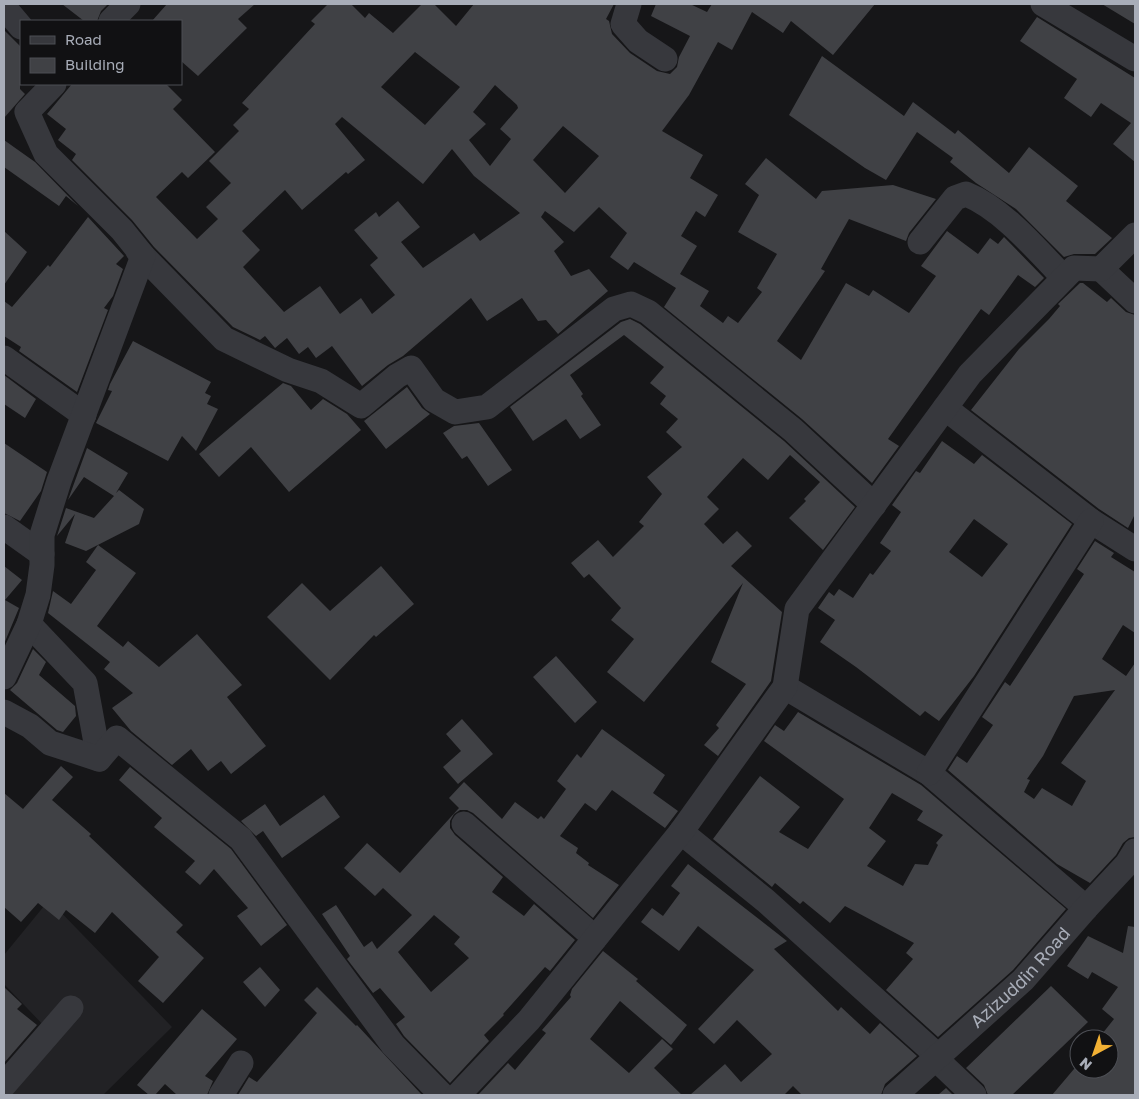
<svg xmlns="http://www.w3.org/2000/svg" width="1139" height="1099" viewBox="0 0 1139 1099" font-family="'Golos Text',sans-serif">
  <rect width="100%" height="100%" fill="#161618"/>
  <!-- built -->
  <path fill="#222225" d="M49,900l123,127 -69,68h-93l-6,-6 45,-58 -45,-47v-29z"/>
  <!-- building -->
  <path fill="#404145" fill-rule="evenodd" d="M62,4h46l-7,7 -4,10h-13z
    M167,4h88l-17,15 9,9 -49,48 -17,-15v-40h-29z
    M328,4h23l14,14 4,-5 24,20 29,-29h12l22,22 18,-22h140l-8,15 3,2 3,13 18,19 27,18 13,3 7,-7 2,-10 11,-21 -39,-20 5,-12h34l17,8 5,-8h163l-42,51 -42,-34 -8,12 -31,-21 -20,38 -14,-8 -29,53 -27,36 41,24 -13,23 28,17 -13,22 -9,-6 -15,25 16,10 -17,28 29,17 -9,15 23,17 5,-7 10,7 24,-31 -5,-4 20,-34 -39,-22 21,-37 -14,-11 21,-26 50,41 6,-8 71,-6 43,14 -27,34 -3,8 -57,-22 -28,50 4,2 -48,70 24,19 45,-77 23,13 4,-6 36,23 27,-37 -15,-10 26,-35 31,23 12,-16 8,6 6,-7 40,41 -9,9 -17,-12 -29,40 -8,-6 -93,130 11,7 -27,37 -70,-64 -138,-112 12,-19 -42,-26 -6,8 -18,-13 17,-24 -28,-26 -25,25 -29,-21 -4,6 23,25 -10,9 17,25 18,-7 19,22 -50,43 -12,-14 -8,1 -16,-23 -35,23 -16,-23 -68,58 -15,9 -26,21 -30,-40 -16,12 -8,-11 -9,7 -12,-16 -12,10 -10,-12 -5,4 -27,-13 -79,-80 -22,-27 -60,-60 4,-6 -18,-14 8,-11 -19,-15 25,-30h94l16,16 -9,9 42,43 -27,26 -6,-6 -26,25 41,42 21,-20 -12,-12 25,-24 -22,-22 30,-30 -6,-6 16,-16 -7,-6 73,-79 -4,-3zM415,52l45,35 -35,38 -44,-38zM495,85l22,20 1,3 -18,21 11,10 -21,27 -21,-26 17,-16 -13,-12zM342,117l81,67 29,-35 22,27 46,37 -40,28 -6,-8 -51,35 -22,-26 19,-15 -22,-26 -19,16 -3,-5 -22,18 24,28 -8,7 25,30 -23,19 -11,-16 -21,16 -20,-28 -36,26 -41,-45 17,-17 -18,-19 43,-41 17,20 44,-38 2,2 17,-14 -30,-36zM563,126l36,30 -34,37 -32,-33z
    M1102,4h33v20z
    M1037,17l98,61v84l-22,-18 18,-21 -30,-20 -10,14 -27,-19 13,-19 -57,-38z
    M4,30l17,17 -1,42 5,5 -21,24z
    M822,56l82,60 9,-14 42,32 3,-4 51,43 20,-26 49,39 -12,15 46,37 -17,16h-21l-10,3 -48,-48 -40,-26 -26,-21 3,-4 -36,-26 -31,48 -21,-12 -76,-53z
    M4,140l31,22 43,44 -12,-10 -7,10 -55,-39z
    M88,217l36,39 -8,8 7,5 -10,27 -9,12 4,2 -31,82 -58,-41 2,-4 -17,-11v-35l8,6 36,-42 2,2z
    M4,231l23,21 -23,33z
    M1080,283h3l24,19 4,-4 15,14 9,3v199l-7,14 -29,-19 -128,-99 48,-61 30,-30 11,-13 -2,-2z
    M630,319l10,5 144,117 71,66 -32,43 -34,-32 17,-17 -2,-2 16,-17 -30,-27 -22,25 -25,-22 -36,39 12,12 -15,15 19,20 14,-13 15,15 -21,20 51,46 -11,69 -53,75 -14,-11 15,-17 -3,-3 30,-41 -35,-22 32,-79 -99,119 -37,-30 27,-33 -23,-19 10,-12 -32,-34 -5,4 -13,-15 27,-23 15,17 31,-31 -5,-4 23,-28 -15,-17 35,-30 -16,-15 12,-13 -18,-15 6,-8 -16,-13 14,-16 -40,-32 -54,40 13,19 -2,2 20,29 -21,14 -14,-20 -33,22 -23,-34 111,-85z
    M133,341l78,41 -6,11 6,3 -4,8 11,5 -22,42 -14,-15 -14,25 -72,-38 16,-32 -4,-1 2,-6z
    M4,375l32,24 -11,19 -21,-14z
    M283,383l8,3 20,24 12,-11 24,15 14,16 -72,62 -38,-45 -32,30 -20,-23z
    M407,387l15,21 8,6 -44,35 -22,-28z
    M479,423l33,47 -24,16 -21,-30 -5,3 -19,-26 11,-7z
    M942,441l32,23 8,-9 90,69 -98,152 -35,45 -14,-10 -5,5 -64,-49 -36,-25 15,-22 -17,-12 11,-16 5,4 5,-7 14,9 17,-25 3,2 18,-24 -11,-8 21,-31 -9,-7 24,-34 4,2zM974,519l34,25 -26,33 -33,-25z
    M4,443l43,29 -6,19 -21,30 -16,-8z
    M87,448l41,25 -12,20 3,-3 25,19 -5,15 -53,27 -21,-8 10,-29 -18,22 9,-28 28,10 20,-22 -30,-19 -16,23z
    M1095,541l19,12 -3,4 24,15v61l-12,-8 -21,34 24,17 9,-13v174l-6,1 -6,5 -7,12 -26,28 -33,-19 -109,-94 9,-14 10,7 26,-38 -11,-8 23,-35 5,4 74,-112 -7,-5zM1115,690l-54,73 25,18 -14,25 -30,-18 -8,11 -10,-7 6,-12 -3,-1 16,-23 31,-60z
    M98,545l38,28 -39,53 26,21 5,-6 31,26 38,-33 45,51 -15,12 39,49 -35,28 -10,-13 -13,10 -17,-22 -19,16 -41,-34 -19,-23 21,-15 -29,-24 6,-7 -62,-49 5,-22 18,13 25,-34 -10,-8z
    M4,566l18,14 -17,20 14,8 -15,36z
    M381,566l33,38 -38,33 -2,-2 -44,45 -63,-63 35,-34 28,28z
    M33,649l13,13 -7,13 36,31 1,10 -13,16 -6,-2 -47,-40 7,-7z
    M556,656l41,46 -22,21 -42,-46z
    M798,712l123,73 145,124 -53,61 -75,67 -52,-47 27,-31 -7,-6 8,-10 -69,-37 -15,17 -27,-22 -3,3 -25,-21 -3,4 -59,-48 47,-63 40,31 -21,25 29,17 36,-50 -80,-58 11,-16 9,6zM892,793l31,18 -6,9 26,15 -7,8 2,2 -10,20 -13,-1 -12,22 -36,-20 19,-25 -17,-13z
    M462,719l31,35 -35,30 -15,-17 18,-16 -15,-17z
    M602,729l63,46 -12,18 25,18 -13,17 -53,-38 -16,21 -11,-8 -25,33 18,12 -2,5 13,10 -1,2 31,20 -26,33 -120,-105 -6,-3h-7l-6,4 -4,7v7l5,7 48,42 -11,15 32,24 10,-12 41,36 -25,31 -5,-4 -42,47 1,1 -20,20 5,6 -39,42 -46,-47 -8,-12 9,-7 -25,-29 -7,5 -26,-34 3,-3 -28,-42 14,-9 28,42 8,-6 5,8 35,-34 -29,-27 -8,8 -31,-28 23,-25 33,30 59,-65 -10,-10 15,-16 38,37 13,-17 23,17 3,-3 3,3 22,-30 -9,-8 20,-27 4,4zM434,915l26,22 -6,7 15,14 -38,34 -33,-40z
    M61,766l12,11 -21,23 39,34 -2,2 94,89 -7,7 28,26 -41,45 -25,-22 21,-24 -47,-45 -17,21 -29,-23 -7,10 -21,-17 -17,19 -17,-15v-114l19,16z
    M130,767l101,82 56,76 -26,21 -24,-30 11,-8 -34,-39 -14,16 -15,-13 10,-11 -41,-34 8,-9 -43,-38z
    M324,795l16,22 -58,41 -19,-27 -7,5 -15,-15 24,-17 15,22z
    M688,864l99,77 -13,8 64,62 3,-4 29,27 10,-11 37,33 -32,28 -4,11h-79l-9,-9 -9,9h-94l35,-31 16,18 31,-28 -35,-34 -23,24 -16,-15 56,-59 -56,-44 -19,25 -38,-29 11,-14 11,8 17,-23 -9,-7z
    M1128,926l7,1v168h-83l22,-26h35v-30h-11l16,-20 -12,-10 16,-22 -26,-15 -4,7 -21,-13 21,-30 35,17z
    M603,951l35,28 -2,2 51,44 -16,20 -51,-44 -30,38 39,34 33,-34 11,10 -19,19 28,27h-204l30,-32 7,7 31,-37 -4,-3 29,-33 -1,-2 2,-6z
    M260,967l20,23 -15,17 -22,-25z
    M1051,986l37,36 -76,73h-24l-4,-10 -18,-17z
    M4,987l18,17 -5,5 20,16 -33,38z
    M317,987l39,39 1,-1 65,70h-184l11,-18 8,5 60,-69 -13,-13z
    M202,1009l35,30 -32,37 8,5 -6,14h-30l-12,-11 -10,11h-6l-12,-10z
    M946,1088l7,7h-15z"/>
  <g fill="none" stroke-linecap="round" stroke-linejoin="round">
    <!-- minor -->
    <g stroke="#37383d" stroke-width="25">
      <path d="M629,4l-6,20 15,17 27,18"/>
      <path d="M1043,4l92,55"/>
      <path d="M4,7l17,20"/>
      <path d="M111,21l17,-17"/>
      <path d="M920,242l35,-44 11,-4c37,15 71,56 98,84"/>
      <path d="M138,251l86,88 64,31 33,11 40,25 36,-30 14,-8 23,32 21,12 32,-5 127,-98 17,-5 17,8 145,118 81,75"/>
      <path d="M1101,269l34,32"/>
      <path d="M4,358l80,57"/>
      <path d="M945,408l146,113 44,28"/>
      <path d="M4,527l38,27"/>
      <path d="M29,624l56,59 14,76"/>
      <path d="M4,677l25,-53 9,-29 4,-30v-30l17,-54 84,-225 -21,-26 -76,-76 -19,-42 27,-28"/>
      <path d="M785,687l144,86 157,135"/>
      <path d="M4,712l26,14 20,17 49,16 18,-21 124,101 152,206 49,50"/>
      <path d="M929,773l162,-252"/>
      <path d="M464,824l131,114"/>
      <path d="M681,832l85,69 173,156"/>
      <path d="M936,1059l38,36"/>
      <path d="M4,1085l67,-77"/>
      <path d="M221,1095l20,-32"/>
      <path d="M458,1095l71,-75 152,-188 104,-145 12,-78 173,-235 104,-106 27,1 34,-34"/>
      <path id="s1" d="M895,1095l128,-115 63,-72 41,-44 8,-13"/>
    </g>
  </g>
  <g text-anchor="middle" stroke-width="4" stroke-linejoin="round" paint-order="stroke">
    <!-- street labels -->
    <g font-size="18" fill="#a8adb8" stroke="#111113">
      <text dy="6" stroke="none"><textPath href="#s1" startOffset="172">Azizuddin Road</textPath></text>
    </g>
  </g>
  <!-- border -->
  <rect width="1139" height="1099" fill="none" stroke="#a8adb8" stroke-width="10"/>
  <!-- legend -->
  <rect x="20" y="20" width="162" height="65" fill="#111113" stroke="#4d4f55"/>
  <rect x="30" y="36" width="25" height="8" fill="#37383d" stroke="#4d4f55"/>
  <text x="65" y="45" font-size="15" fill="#a8adb8">Road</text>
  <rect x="30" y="58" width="25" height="15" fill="#404145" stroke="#4d4f55"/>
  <text x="65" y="70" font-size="15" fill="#a8adb8">Building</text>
  <!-- north arrow -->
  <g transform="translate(1094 1054) rotate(220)"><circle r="24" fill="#111113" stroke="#4d4f55"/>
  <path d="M0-4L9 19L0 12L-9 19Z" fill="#f2b134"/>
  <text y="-8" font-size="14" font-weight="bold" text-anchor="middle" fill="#a8adb8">N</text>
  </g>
</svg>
